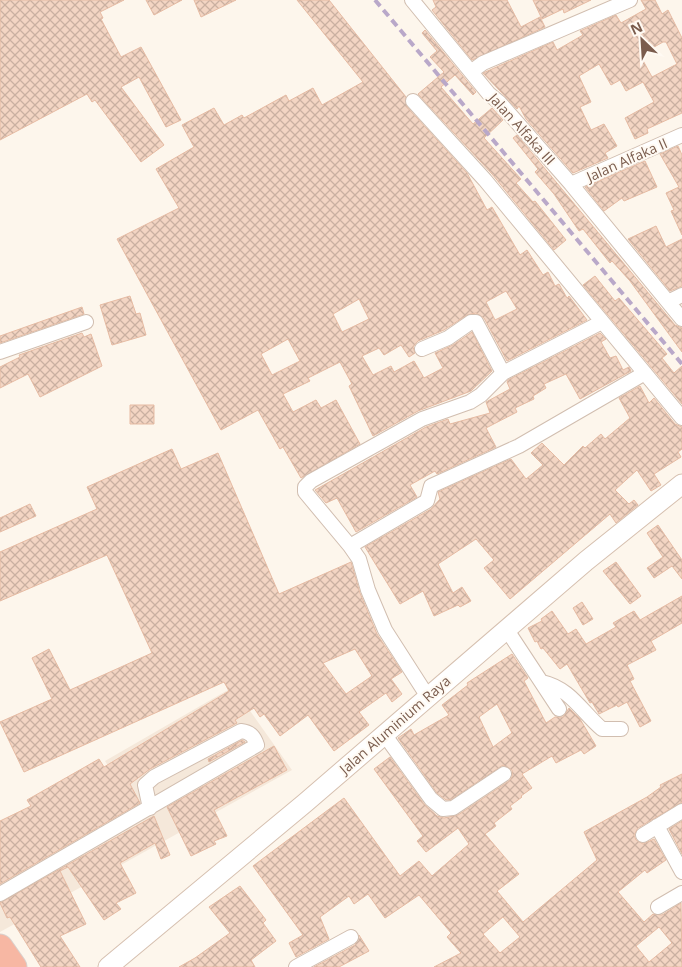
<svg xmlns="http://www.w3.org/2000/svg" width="682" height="967" viewBox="0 0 682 967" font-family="'Open Sans',sans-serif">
  <defs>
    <pattern id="building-cross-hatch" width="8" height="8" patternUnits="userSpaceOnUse" patternTransform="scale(1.25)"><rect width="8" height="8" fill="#f3d5c3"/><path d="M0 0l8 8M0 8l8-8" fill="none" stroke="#cab0a1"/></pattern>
  </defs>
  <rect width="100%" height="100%" fill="#fdf6ec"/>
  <!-- residential -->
  <path fill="#f5e8da" d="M233,687l59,83 -292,162v-87l118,-63 -13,-21z"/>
  <!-- building -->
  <path fill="url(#building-cross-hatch)" stroke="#e6bba3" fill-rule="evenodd" d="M0,0h124l-24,12 3,6 -2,1 20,38 20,-10 40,73 -15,7 -27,-50 -18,10 43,58 -23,17 -46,-62 -3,2 -5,-8 -87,46z
    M146,0h36l-28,15z
    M194,0h42l-35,17z
    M297,0h32l77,97 1,10 60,66 20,37 5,-3 28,48 7,-5 16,25 5,-3 7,14 4,-2 8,14 2,-2 18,24 -80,41 -23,-43 -8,-5 -9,2 -23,15 -26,11 -5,6 2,6 -6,4 -8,-12 -17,10 -5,-7 -17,8 11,19 18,-9 3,6 20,-11 10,17 19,-10 -8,-15 18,-8 19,-13 20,39 -21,20 -53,20 -45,25 -24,-50 3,-2 -12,-22 -32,16 2,3 -27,13 10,18 23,-12 5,8 15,-8 24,44 -59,34 -18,-31 -3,2 -22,-39 -37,20 -104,-191 62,-31 -23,-39 38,-22 -12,-22 32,-17 10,17 18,-10 2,3 42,-23 3,6 24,-13 9,17 41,-23zM506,291l11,18 -22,11 -9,-18zM359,299l10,20 -27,13 -9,-18zM288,339l12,22 -28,14 -11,-21z
    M433,0h74l14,27 19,-10 5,10 -73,33 -40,-50 4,-3z
    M533,0h58l-27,13 -1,-4 -21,10z
    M641,0h14l7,14 6,-4 14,28v75l-35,16 1,4 -13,6 -10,-21 29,-16 -11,-20 -17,9 -6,-11 -9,5 -12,-21 -20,12 12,26 -11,5 11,23 13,-6 13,22 -12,7 3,5 -35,15 -47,-54 -7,-13 -2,3 -34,-36 70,-31 4,8 26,-15 -3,-4 36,-16 5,8 25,-14zM663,42h3l11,22 -25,13 -12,-22z
    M425,30l51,62 -3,3 -18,-20 -14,12 32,37 19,-16 11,12 -19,18 37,41 -5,4 17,19 2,-1 31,39 -12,10 -62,-76 -74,-80 26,-22 -14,-15 7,-6 -15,-18z
    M517,135l158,190 7,3v24l-52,-71 -18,-20 -2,2 -27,-34 -4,2 -25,-37 -19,-22 3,-3 -25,-31z
    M678,146l4,9v80l-11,-24 3,-1 -8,-17 13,-6 -19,-33z
    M645,161l12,26 -33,14 -2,-3 -18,13 -19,-24z
    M656,226l10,21 16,-8v47l-12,5 -42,-52z
    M595,276l20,25 4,-3 48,56 -5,4 12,15 8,-7v38l-99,-119z
    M130,296l6,18 4,-1 6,22 -34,10 -12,-40z
    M82,307l2,7 -84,29v-7z
    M82,333l2,4 7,-3 11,32 -62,31 -12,-23 -28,14v-21l20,-10 -1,-2z
    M600,333l6,6 -5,3 9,16 6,-2 7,14 6,-3 2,4 -51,28 -14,-25 -22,10 2,4 -13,8 1,3 -19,9 2,4 -31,16 10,19 -59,27 -2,-3 -25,14 7,12 -61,35 -19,-34 -11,5 -11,-13 111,-63 22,-8 2,5 40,-11 -4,-11 24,-13 -3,-7 1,-2z
    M640,386l9,17 5,-5 21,26 7,3v22l-4,3 3,5 -27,17 7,11 -10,6 -14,-21 -22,20 14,14 5,-4 4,5 -22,18 -6,-9 -100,85 -26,-31 10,-8 -18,-21 -38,25 15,29 9,-6 9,14 -11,6 -2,-2 -24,11 -11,-25 -23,13 -35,-57 66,-38 9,-10 -2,-7 73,-33 15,20 17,-14 -12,-12 11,-10 22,22 19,-19 2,2 16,-14 4,5 25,-21 -11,-20z
    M130,405h24v19h-24z
    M172,449l9,20 37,-16 61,141 72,-32 9,31 17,41 25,38 -11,7 11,15 -10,8 -6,-9 -27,19 10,13 -35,26 -26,-36 -28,21 -16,-22 -4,3 -6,-9 -19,12 2,3 -87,46 -20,15 10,19 -140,81v-63l31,-15 -4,-6 72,-41 5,8 125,-76 -5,-9 -200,90 -24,-50 52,-23 -20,-41 17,-9 21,41 82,-37 -45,-98 -107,46v-49l97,-43 -10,-22zM355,649l17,27 -26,18 -23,-31z
    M30,504l6,12 -36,16v-14z
    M658,525l24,35v19l-10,-13 -18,12 -7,-10 16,-11 -16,-24z
    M616,562l25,34 -11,8 -27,-33z
    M682,596v27l-31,18 5,9 -29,15 7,14 -4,2 21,40 -11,6 -13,-25 -9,5 -1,-2 -18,9 -7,-12 -2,1 -23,-39 -7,5 -17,-21 -2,1 -4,-8 -2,1 -7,-14 14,-7 -1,-2 11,-8 16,23 8,-5 10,15 30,-17 -3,-4 21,-12 6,9z
    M582,602l11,17 -10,6 -10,-17z
    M512,654l16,24 -4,3 22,42 9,-6h8l6,-9 11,11 16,27 -12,8 -3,-4 -25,13 -4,-7 -30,18 10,14 -11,8 1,1 -12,9 2,3 -18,14 2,3 -11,8 34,40 -22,17 26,31 74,-62 -13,-28 63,-35 14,-10 -1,-2 22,-11v28l-44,26 -4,7 2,5 7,4 11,-5 12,21 -19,13 -2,-3 -27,22 26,30 9,-8 9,1 19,-12 1,64h-248l27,-14 -14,-16 4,-4 -32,-38 -34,23 -17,-24 -14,10 -5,-8 -29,21 9,22 -33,18 -7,-14 14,-8 -50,-69 91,-68 56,78 19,-15 13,15 37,-32 -11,-16 -32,24 -9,-11 6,-5 -49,-67 16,-12 34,47 13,12 7,2 14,-3 51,-34 3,-4v-7l-9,-5 -53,35h-4l-9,-7 -39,-55 13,-9 3,6 35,-20 -7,-10 26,-20 -1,-2zM497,704l15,29 -19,14 -14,-30zM503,917l17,20 -20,16 -17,-19zM659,927l13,16 -23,19 -13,-16z
    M242,740l3,2 -36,20 -1,-3z
    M274,746l13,24 -73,40 13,26 -13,5 2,3 -25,12 -24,-49z
    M154,816l16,39 -9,4 -6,-16 -35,20 16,30 -20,10 5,6 -17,11 -36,-53 -8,4 26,53 -26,12 20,31h-39l-31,-50 -3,1 -7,-15z
    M682,821v33l-13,-25z
    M240,886l26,34 -3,3 13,18 -25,19 4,7h-76l16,-9 35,-25 -21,-26z
    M359,935l10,16 -30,16h-25l41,-22z"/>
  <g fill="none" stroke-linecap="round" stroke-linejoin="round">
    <defs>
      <path id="street" d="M412,0l77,94 11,9 71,81 111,135
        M472,71l11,-8 147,-63
        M413,101l72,79 197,238
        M571,184l111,-49
        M668,302l14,-7
        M602,322l-99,51 -22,22 -11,7 -48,17 -111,62 -6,6v5l45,54 77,-45 4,-15 88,-40 126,-73
        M422,349l26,-11 23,-16h5l27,51
        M0,352l86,-30
        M350,546l9,13 9,31 17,40 43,67
        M507,630l52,79
        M542,682c28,6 40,30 60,47h19
        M384,734l47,65 12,10 10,-1 51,-34
        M657,826l25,46
        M643,835l39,-24
        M0,894l257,-149c-3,-9 -7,-13 -16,-14l-87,46 -9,8 5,23
        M658,907l24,-14
        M296,967l55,-30"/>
      <path id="secondary" d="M108,967l197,-164 281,-242 96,-77"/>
      <path id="highway" d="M0,947l14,20"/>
    </defs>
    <!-- street casing -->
    <use href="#street" stroke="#d1beb0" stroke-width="16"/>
    <!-- secondary casing -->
    <use href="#secondary" stroke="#d6c0b0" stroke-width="21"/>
    <!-- highway casing -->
    <use href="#highway" stroke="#dad1cd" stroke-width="27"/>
    <!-- street -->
    <use href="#street" stroke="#fff" stroke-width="14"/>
    <!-- secondary -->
    <use href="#secondary" stroke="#fff" stroke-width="19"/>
    <!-- highway -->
    <use href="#highway" stroke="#f7b7a3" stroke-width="25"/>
    <!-- rail -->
    <path stroke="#b9a8c9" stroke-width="4" stroke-dasharray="8 5" stroke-linecap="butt" d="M375,0l307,364"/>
  </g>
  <g text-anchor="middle" stroke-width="4" stroke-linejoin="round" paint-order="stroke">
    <!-- street labels -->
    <g font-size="14" fill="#7a5c4d" stroke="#fffaf3">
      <text transform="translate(522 129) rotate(48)" y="5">Jalan Alfaka III</text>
      <text transform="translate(627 160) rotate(-24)" y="5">Jalan Alfaka II</text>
      <text transform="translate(395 725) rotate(-41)" y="5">Jalan Aluminium Raya</text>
    </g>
  </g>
  <!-- north arrow -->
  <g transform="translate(642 40) rotate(335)" stroke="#fffaf3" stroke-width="4" paint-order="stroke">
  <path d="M0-4L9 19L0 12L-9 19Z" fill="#7a5c4d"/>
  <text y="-8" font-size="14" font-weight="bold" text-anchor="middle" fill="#7a5c4d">N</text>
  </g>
</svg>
